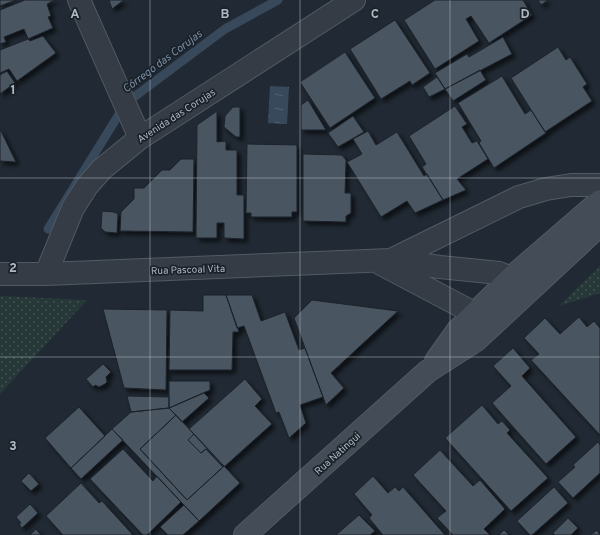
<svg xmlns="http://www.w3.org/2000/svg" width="600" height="535" viewBox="0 0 600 535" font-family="Overpass,sans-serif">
  <defs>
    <pattern id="grass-dots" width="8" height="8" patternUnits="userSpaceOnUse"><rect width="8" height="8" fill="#263837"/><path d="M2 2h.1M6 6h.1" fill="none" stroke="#435352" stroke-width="1.8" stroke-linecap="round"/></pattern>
    <pattern id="water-ripples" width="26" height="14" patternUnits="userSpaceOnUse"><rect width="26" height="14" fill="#38495c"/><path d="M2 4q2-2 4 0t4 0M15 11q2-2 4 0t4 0" fill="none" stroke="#526172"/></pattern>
    <filter id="shadow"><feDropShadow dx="3.5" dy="3.5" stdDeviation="2" flood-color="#0009"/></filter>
  </defs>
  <rect width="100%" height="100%" fill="#212a34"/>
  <!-- grass -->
  <path fill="url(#grass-dots)" d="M600,266v27l-41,13z
    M0,296l87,4 -87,94z"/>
  <!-- water -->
  <path fill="url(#water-ripples)" d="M270,86l19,1 -2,37 -19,-1z"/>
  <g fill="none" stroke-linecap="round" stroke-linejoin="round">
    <!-- stream -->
    <path stroke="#38495c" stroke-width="9" d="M48,229l78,-126 99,-74 53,-29"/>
  </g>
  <!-- building -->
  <path fill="#4a5560" stroke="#1c232b" filter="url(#shadow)" d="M0,0h16l-16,6z
    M25,0h30l-8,4 4,12 -3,1 5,11 -25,11 -4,-10 -20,8 2,5 -6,2v-34z
    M109,0h15l-12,9z
    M435,0h88l9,15 -43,28 -18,-27 -5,3 13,22 -44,28 -31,-49z
    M538,0h10l-7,5z
    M395,20l35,53 -18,12 -2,-4 -29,18 -31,-50z
    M43,36l13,17 -39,28 -8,-12 -9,4v-23l28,-11 2,2z
    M503,37l9,17 -67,35 -10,-16 32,-19 2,3z
    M558,47l8,13 4,-3 17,27 -4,3 9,14 -47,31 -34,-54z
    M345,52l30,46 -45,30 -30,-46z
    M480,70l6,10 -33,21 -8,-12z
    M7,71l8,12 -15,11v-19z
    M502,76l23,38 6,-4 15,23 -52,35 -15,-25 2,-2 -23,-38z
    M437,77l8,12 -16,8 -6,-10z
    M308,100l18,30h-25v-25z
    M455,106l12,18 -5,3 10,16 5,-2 11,18 -31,20 9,11 -23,10 -21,-33 4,-3 -17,-28z
    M233,107h7v30h-4l-12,-10 1,-11z
    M217,111v31l9,-1v9h11v45h7v44l-20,-1v-15h-7v15h-21l1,-113z
    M353,116l11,16 -26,15 -10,-14z
    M0,129l16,33 -16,-1z
    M368,131l8,14 21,-13 27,44 3,-2 16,26 -28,13 -8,-12 -26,16 -34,-55 15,-8 -9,-15z
    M247,144l50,1v67h-5v5h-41v-4h-5z
    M303,154l39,1 4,5 -1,33h6v20l-5,3v6l-43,-1z
    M181,159h13l-1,73 -73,-1 1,-19 13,-13v-11h10l18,-18h8z
    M102,211l12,1 4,2 -1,19 -12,-1 -4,-4z
    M203,295h23l13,37h-6l-1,38h-63l1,-60 33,1z
    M226,295h26l9,26 24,-9 14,38 6,-2 18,49 -23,8 6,18 -17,15 -10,-26 -3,1 -32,-87 -7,2z
    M312,300l86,11 -67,62 13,15 -18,17 -32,-87z
    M103,309l64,1 -1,80 -42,-2z
    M579,317l8,10 7,-6 6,7v107l-69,-75 8,-6 -15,-16 21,-20 15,16z
    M513,348l17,20 -8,8 54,61 -30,27 -54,-61 19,-17 -18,-20z
    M103,364l8,8 -5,5 1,5 -2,2 -6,3 -4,-2 -2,2 -7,-8z
    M245,379l17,20 -7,7 17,18 -48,43 -35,-38z
    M169,381h41v9l-41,18z
    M204,393l5,5 -27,24 -13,-14z
    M127,396l42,1v11l-38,4z
    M482,405l16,19 4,-3 8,9 -3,3 41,45 -37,33 -66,-73z
    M79,407l26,29 -34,32 -26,-30z
    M169,408l7,7 -36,34 47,51 36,-33 -17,-18 -5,4 -13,-13 6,-6 46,49 -41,38 -87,-92 19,-17z
    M176,415l18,19 -6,6 13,13 5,-4 17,18 -36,33 -47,-51z
    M112,429l11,11 -42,39 -10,-11z
    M598,442l2,3v28l-27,25 -15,-16 17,-15 -2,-2z
    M123,449l30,32 4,-5 24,26 -34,33h-4l-53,-56z
    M440,450l33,36 7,-6 25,29 -21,20 6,6h-37l-16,-17 9,-7 -33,-36z
    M29,473l10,11 -8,7 -10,-10z
    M373,476l15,17 7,-6 4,4 4,-4 42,48h-62l-14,-17 3,-3 -18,-21z
    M81,483l18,20 3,-2 31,34h-70l-17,-19z
    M554,487l14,16 -36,32h-2l-13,-14z
    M30,504l8,9 -16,15 -3,-4 2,-1 -5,-6z
    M184,505l15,16 -16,14h-15l-8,-8z
    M359,515l16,16 -5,4h-34z
    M568,518l10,10 -7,7h-16l-2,-2z
    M36,529l5,6h-11z
    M504,530l5,5h-10z
    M597,530l3,5h-9z"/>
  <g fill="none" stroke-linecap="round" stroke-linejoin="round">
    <defs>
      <path id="street" d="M79,0l61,138
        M391,260l128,-63 27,-8 25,-4h29
        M381,264l110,58
        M0,274h46l345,-14 49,7 59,6 12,5 15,9
        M46,274l27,-66 14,-22 15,-17 38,-31 214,-138"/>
      <path id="secondary" d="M436,361l22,-31 53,-52 89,-77
        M245,535l183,-164 47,-30 125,-116"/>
    </defs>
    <!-- street casing -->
    <use href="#street" stroke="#525a63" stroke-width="24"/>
    <!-- secondary casing -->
    <use href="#secondary" stroke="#525a63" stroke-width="24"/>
    <!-- street -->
    <use href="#street" stroke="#353c45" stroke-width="22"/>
    <!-- secondary -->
    <use href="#secondary" stroke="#434c57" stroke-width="22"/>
  </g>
  <!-- grid -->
  <path fill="none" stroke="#afb7c2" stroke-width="1" stroke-opacity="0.55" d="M150,0v535M300,0v535M450,0v535M0,178h600M0,357h600"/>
  <g text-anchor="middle" stroke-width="3.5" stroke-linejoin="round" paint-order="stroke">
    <!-- street labels -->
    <g font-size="10" fill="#afb7c2" stroke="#1a2129">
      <text transform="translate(176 115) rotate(-33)" y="4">Avenida das Corujas</text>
      <text transform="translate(188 269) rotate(-2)" y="4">Rua Pascoal Vita</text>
      <text transform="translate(337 453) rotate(-42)" y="4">Rua Natingui</text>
    </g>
    <!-- water labels -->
    <g font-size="11" font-style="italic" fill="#7a8fa7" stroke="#1a2129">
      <text transform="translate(162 61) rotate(-37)" y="4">Córrego das Corujas</text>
    </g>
  </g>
  <g font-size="13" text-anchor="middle" font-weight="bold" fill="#afb7c2" stroke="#1a2129" stroke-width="3.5" stroke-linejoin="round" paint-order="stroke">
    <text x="75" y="18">A</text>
    <text x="225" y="18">B</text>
    <text x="375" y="18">C</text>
    <text x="525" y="18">D</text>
    <text x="13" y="94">1</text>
    <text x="13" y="272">2</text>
    <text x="13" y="450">3</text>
  </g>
</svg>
